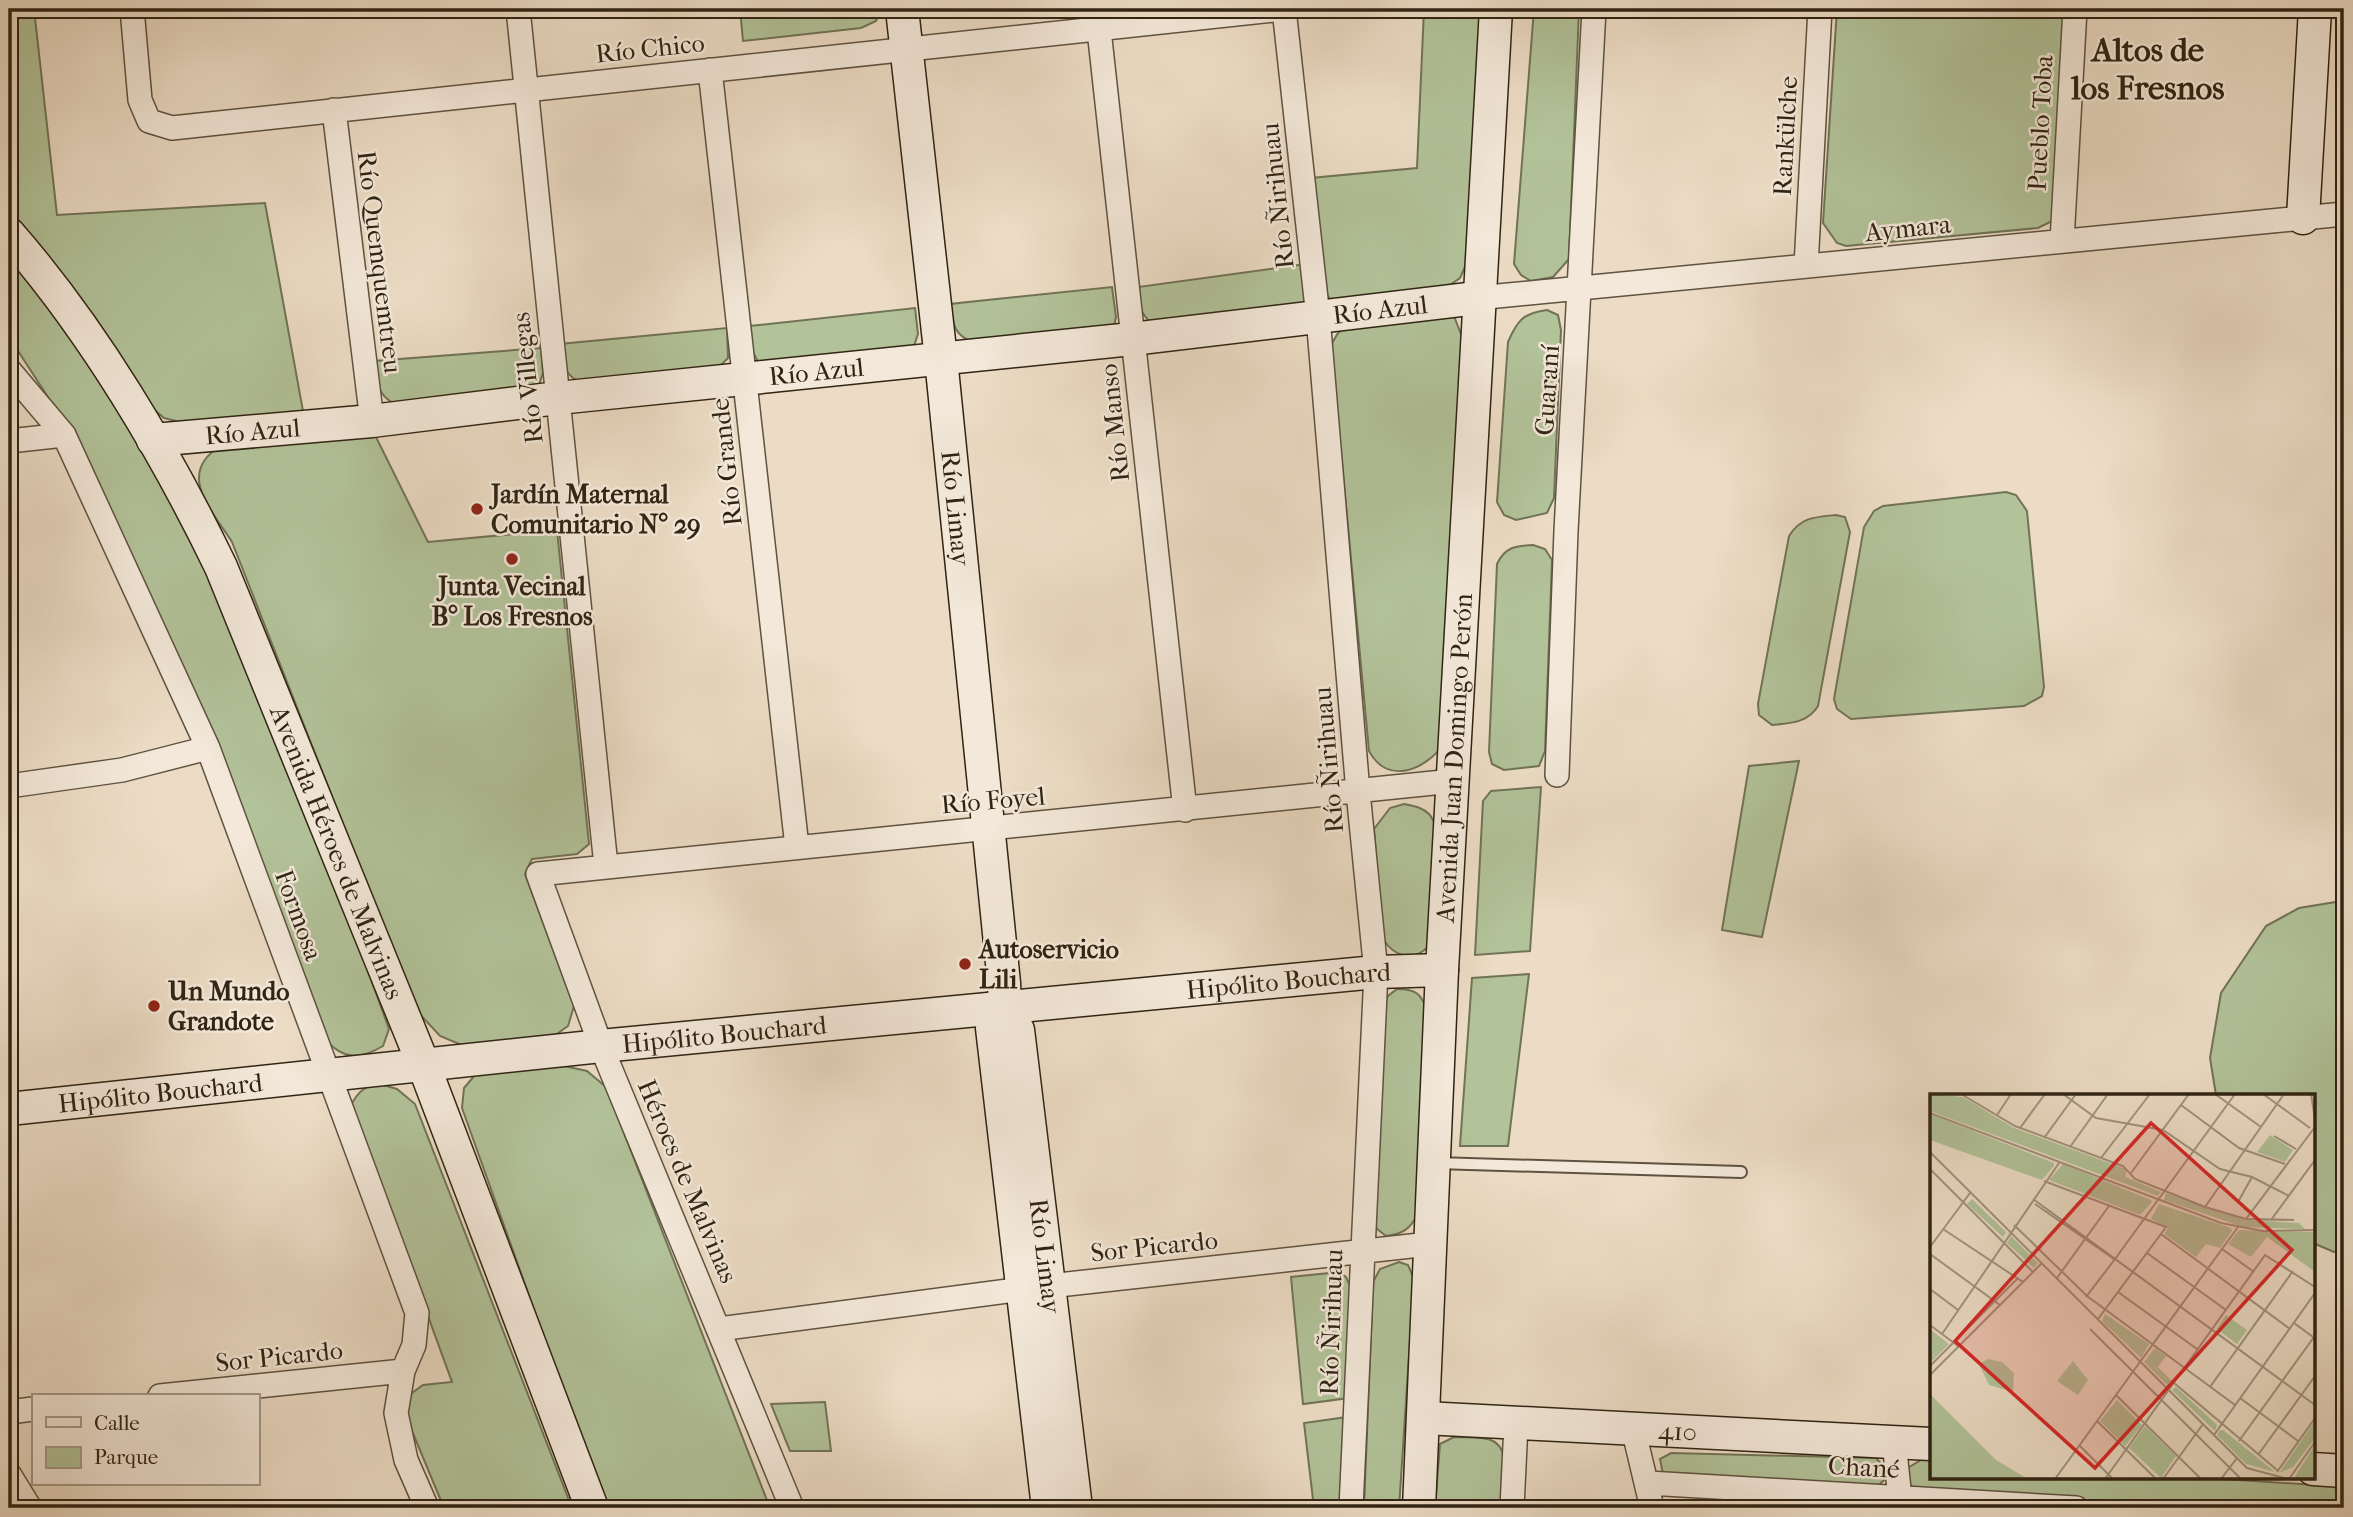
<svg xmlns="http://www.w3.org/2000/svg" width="2353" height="1517" viewBox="0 0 2353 1517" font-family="'IM FELL French Canon',serif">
  <rect width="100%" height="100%" fill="#ecdcc5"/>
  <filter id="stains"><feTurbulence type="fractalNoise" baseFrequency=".00286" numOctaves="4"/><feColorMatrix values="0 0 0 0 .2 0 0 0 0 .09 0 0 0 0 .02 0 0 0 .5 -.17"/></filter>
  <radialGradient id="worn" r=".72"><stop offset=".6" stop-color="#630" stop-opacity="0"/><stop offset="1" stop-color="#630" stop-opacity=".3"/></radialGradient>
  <!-- green -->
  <path fill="#b2c299" stroke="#717356" stroke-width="2" d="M9,9h25l23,206 208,-12 38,208 -119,12 -20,-5 -15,-13 -107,-155 -33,-37z
    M740,9h141l-5,12 -15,7 -118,13z
    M1424,9h55l2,7 -12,242 -9,20 -16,11 -100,13 -14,-3 -7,-11 -12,-110 106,-10z
    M1534,9h45l-10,250 -16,18 -22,4 -10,-6 -7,-11z
    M1837,9h228l-13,212 -14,7 -192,18 -9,-3 -14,-20z
    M9,255l27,33 89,128 65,117 146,350 53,146 -6,17c-22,13 -39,15 -57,-6l-258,-612 -59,-91z
    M1306,264l1,43 -151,18c-17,-8 -16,-21 -18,-38z
    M1112,287l4,30 -2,9 -139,17c-21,-7 -22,-18 -25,-39z
    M915,308l3,26 -4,12 -156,16 -5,-10 -3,-26z
    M1547,310l11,5 3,15 -7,168 -7,15 -31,7 -12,-5 -7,-13 11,-160c9,-21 15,-29 39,-32z
    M1454,316l8,21 -19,408c-19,26 -56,40 -74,6l-38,-406 7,-12 10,-8z
    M727,328l1,30 -14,14 -131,12c-20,-9 -20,-20 -23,-40z
    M541,348l2,25 -4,12 -146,18c-17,-9 -16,-24 -19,-42z
    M375,435l53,107 129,-12 32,314 -12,10 -45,5 -7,15 49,132 -6,20 -14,10 -90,10 -24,-10 -24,-26 -184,-468c-21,-33 -57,-69 -10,-97z
    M2006,492l10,3 11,16 17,176 -2,9 -18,10 -173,13 -14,-10 -3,-10 30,-172 10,-16 9,-5z
    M1836,515l9,2 5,15 -32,174c-10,17 -28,17 -46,19l-13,-10 -1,-11 31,-168c12,-19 26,-19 47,-21z
    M1533,545l12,4 7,11 -7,191 -6,15 -35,4 -12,-6 -3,-12 8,-188c8,-17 18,-18 36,-19z
    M1799,761l-37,176 -40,-7 27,-164z
    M1541,787l-11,164 -55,4 8,-154 8,-10z
    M1404,804c9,2 18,3 25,10 4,4 7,13 9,19 2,11 -1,90 -4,102 -8,27 -41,27 -51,2l-9,-108 16,-21z
    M2342,901l2,350 -10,1 -21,-9v-148h-97l-6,-37 11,-65 45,-67 33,-18z
    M1529,974l-21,172h-48l12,-168z
    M1397,989c20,0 24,5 31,23l-10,202c-8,15 -15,20 -32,22l-9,-7 -4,-12 9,-207 6,-14z
    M564,1066l23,5 19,16 164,421h-165l-143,-400 2,-20 11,-13z
    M380,1084l17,5 18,15 157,404h-128l-37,-89 -2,-21 18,-13 29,-3 -101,-277c7,-13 14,-20 29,-21z
    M1399,1262l9,3 6,14 -15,229h-35l9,-226 7,-13z
    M1339,1272l7,5 5,11 -2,110 -46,6 -12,-127z
    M825,1402l6,49h-41l-19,-47z
    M1347,1417l-4,91h-29l-10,-85z
    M1454,1437c11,1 29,-1 39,4 20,11 11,48 9,67h-67l5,-64z
    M1671,1453l205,5 10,11v9l-8,8 -215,-12 -3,-15z
    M1921,1460h10v17h261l140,9 12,7v15h-160l-270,-19 -8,-9v-11z"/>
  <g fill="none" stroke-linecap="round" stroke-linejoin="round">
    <defs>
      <path id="lane" d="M1436,1163l305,9"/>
      <path id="street" d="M132,9l8,91 9,21 23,7 1111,-119
        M518,9l88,857
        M1284,9l34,308 40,475 18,180 -25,536
        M1099,30l86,780
        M710,70l87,777
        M334,110l38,311
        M2062,241l13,-232
        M1806,266l14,-257
        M1477,298l867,-84
        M9,370l55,65 144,313 209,565 -3,32 -11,26 -7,42 10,47 21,48
        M9,441l55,-6
        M1557,775l9,-244 28,-522
        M9,786l113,-16 86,-22
        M719,1329l303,-40 407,-45
        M160,1396l243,-25
        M9,1412l24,-3
        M1633,1428l19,80
        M1894,1442l7,66
        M9,1474l21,34
        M1648,1483l428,25
        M792,1508l-191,-462 -63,-172 915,-93
        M1512,1508l4,-84"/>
      <g id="secondary">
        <path id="s1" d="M902,9l39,350 63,624 1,24 -13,21 56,480"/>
        <path d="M2303,218l12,-209"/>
        <path id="s2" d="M9,234c84,96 157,219 212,333l203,499 168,442"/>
        <path id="s3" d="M153,440l219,-19 186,-23 574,-59 345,-41"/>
        <path id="s4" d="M1005,1007l13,23 58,478"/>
        <path id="s5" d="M9,1109l592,-63 775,-74 66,-2"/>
        <path id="s6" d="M1424,1418l507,26"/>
        <path d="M2313,1469l31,2"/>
        <path id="s7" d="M1419,1508l23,-538 54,-961"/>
      </g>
    </defs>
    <!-- lane casing -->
    <use href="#lane" stroke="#5f5240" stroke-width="14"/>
    <!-- street casing -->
    <use href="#street" stroke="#5f5240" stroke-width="26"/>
    <!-- secondary casing -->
    <use href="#secondary" stroke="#302413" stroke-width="35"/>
    <!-- lane -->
    <use href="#lane" stroke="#f3e8d9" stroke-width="10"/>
    <!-- street -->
    <use href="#street" stroke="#f3e8d9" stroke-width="23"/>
    <!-- secondary -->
    <use href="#secondary" stroke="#f3e8d9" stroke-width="32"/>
  </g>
  <!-- markers -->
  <g fill="#8f2418" stroke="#f3e8d9" stroke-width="2.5">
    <circle cx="477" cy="509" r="7"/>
    <circle cx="512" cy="559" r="7"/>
    <circle cx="965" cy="964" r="7"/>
    <circle cx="154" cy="1006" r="7"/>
  </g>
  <g text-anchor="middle" stroke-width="5" stroke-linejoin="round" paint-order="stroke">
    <!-- street labels -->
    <g font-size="26" fill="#302413" stroke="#f3e8d9">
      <text transform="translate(650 48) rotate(-6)" y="9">Río Chico</text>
      <text transform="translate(2040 123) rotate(-87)" y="9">Pueblo Toba</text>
      <text transform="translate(1785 136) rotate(-87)" y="9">Rankülche</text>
      <text transform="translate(1277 196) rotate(-96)" y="9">Río Ñirihuau</text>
      <text transform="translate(1908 228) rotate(-6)" y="9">Aymara</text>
      <text transform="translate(380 262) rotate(83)" y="9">Río Quemquemtreu</text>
      <text dy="9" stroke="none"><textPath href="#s3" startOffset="1234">Río Azul</textPath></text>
      <text dy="9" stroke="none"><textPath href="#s3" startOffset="667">Río Azul</textPath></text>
      <text transform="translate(527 378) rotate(-96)" y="9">Río Villegas</text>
      <text transform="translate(1547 390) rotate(-86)" y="9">Guaraní</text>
      <text transform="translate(1114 423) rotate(-96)" y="9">Río Manso</text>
      <text dy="9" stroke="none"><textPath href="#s3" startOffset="100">Río Azul</textPath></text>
      <text transform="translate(726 462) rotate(-96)" y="9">Río Grande</text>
      <text dy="9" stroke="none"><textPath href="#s1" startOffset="502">Río Limay</textPath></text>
      <text dy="9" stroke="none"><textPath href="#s7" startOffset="751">Avenida Juan Domingo Perón</textPath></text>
      <text transform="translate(1328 760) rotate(-95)" y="9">Río Ñirihuau</text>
      <text transform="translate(993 800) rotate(-5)" y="9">Río Foyel</text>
      <text dy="9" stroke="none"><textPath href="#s2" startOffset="704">Avenida Héroes de Malvinas</textPath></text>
      <text transform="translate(299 915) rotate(70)" y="9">Formosa</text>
      <text dy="9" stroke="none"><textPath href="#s5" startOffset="1286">Hipólito Bouchard</textPath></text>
      <text dy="9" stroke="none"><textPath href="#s5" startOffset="719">Hipólito Bouchard</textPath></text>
      <text dy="9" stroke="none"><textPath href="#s5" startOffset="152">Hipólito Bouchard</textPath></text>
      <text transform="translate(688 1181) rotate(67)" y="9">Héroes de Malvinas</text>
      <text transform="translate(1154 1246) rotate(-6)" y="9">Sor Picardo</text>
      <text dy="9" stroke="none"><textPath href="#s4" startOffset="254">Río Limay</textPath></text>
      <text transform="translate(1331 1322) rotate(-88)" y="9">Río Ñirihuau</text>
      <text transform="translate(279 1356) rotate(-6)" y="9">Sor Picardo</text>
      <text dy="9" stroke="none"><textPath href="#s6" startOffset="254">410</textPath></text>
      <text transform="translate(1864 1467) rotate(3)" y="9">Chané</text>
    </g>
    <!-- poi labels -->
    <g font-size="26" font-weight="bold" fill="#302413" stroke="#f3e8d9" text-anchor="start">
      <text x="491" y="503">Jardín Maternal<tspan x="491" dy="30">Comunitario N° 29</tspan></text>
      <text x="512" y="595" text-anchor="middle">Junta Vecinal<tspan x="512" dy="30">B° Los Fresnos</tspan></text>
      <text x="979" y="958">Autoservicio<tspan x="979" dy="30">Lili</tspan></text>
      <text x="168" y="1000">Un Mundo<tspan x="168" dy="30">Grandote</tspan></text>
    </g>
    <!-- district labels -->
    <g font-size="33" font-weight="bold" fill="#302413" stroke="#f3e8d9">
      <text x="2148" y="61">Altos de<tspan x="2148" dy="38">los Fresnos</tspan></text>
    </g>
  </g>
  <!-- overview -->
  <g transform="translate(1930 1094)">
    <rect width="385" height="385" fill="#ecdcc5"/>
    <path d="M0,0l33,3 51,31 112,41v8l35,15 -3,4 -228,-85zM0,20l124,49v3l-12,14 -112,-40zM340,41l23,15 -8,12 -28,-10zM133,70l88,36 1,2 -12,13 -91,-35zM236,99l80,27 53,3 6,6 -62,-2 -79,-27zM42,105l34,33 -3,5 -36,-33zM229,110l72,24 1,3 -12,17 -14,-4 -10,13 -32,-23 4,-6 -17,-9zM309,136l76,2v40l-48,-35 -16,20 -23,-13zM81,142l27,27 -4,5 -27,-25zM175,220l44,30 -8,14 -39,-37zM296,221l21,15 -10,14 -20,-15zM0,235l19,15 -17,17 -2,-1zM225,254l11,8 -8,11 15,15 -4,5 -25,-25zM58,265l14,3 12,11 -1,19 -24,-7 -10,-21zM143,267l15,19 -10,15 -21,-14zM246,293l41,38 -2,6 -43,-41zM0,300l66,66 32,19h-98zM187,306l25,25 -17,21 -25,-25zM385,327v17l-22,29 -14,6zM215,332l31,30 -15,22 -32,-30zM290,336h3l52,42 -29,-8 -29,-29zM385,351v34l-21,-1z" fill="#b2c299"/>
    <path fill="none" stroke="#a1927e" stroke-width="2" d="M31,0l54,32 108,40 12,13 70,28 41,12 48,1M133,0l33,24 67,12 57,39 32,8 37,19M285,0l46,33M333,0l47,34M381,0l4,25M251,11l58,43 46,16M0,19l291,110 42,8 52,-1M67,21l14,-21M90,34l25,-34M344,42l22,13M114,44l32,-44M140,53l38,-53M0,58l317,316 41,11M171,64l49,-64M0,75l103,103M201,79l58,-79M114,87l122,46 -68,92M103,105l282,206M308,108l14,-25M105,110l79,55M275,113l79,-113M316,125l69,-92M341,126l44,-60M84,131l73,71 148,109M13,135l80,53M231,140l129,95M0,153l40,-54M292,155l32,23M217,159l79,57M0,160l70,51M185,165l120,-165M127,184l52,-72M0,195l28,21M188,198l79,57M156,203l29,-38M364,229l19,14M0,231l28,21M160,235l151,150M12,240l117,-171M0,272l87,-87M0,281l112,-112M244,289l103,87M280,293l83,-116M186,301l85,84M310,304l58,43M167,327l59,58M284,341l101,-142M309,347l75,-104M149,351l34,34M328,361l57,-79M347,378l38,-54M125,385l183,-252M175,385l160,-224 50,32M233,385l40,-55M291,385l16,-21M359,385l26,-37"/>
    <path fill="#d62828" fill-opacity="0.15" stroke="#d62828" stroke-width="3.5" d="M221,29l141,127 -197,218 -140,-127z"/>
    <rect width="385" height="385" fill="none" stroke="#302413" stroke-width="3.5"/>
  </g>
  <!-- margin -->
  <rect width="2353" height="1517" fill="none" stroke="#ecdcc5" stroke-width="35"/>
  <rect x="10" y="10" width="2332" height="1496" fill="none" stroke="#302413" stroke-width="3.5"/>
  <rect x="18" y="18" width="2318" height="1482" fill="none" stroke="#302413" stroke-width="2"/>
  <!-- legend -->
  <rect x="32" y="1394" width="228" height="91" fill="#f3e8d9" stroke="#a59a8a" stroke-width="2"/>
  <rect x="46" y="1417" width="35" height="10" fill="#f3e8d9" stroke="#a59a8a" stroke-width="2"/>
  <text x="94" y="1430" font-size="21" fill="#302413">Calle</text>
  <rect x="46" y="1447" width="35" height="21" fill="#b2c299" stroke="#a59a8a" stroke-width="2"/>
  <text x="94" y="1464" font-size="21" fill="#302413">Parque</text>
  <rect width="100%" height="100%" filter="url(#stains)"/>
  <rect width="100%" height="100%" fill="url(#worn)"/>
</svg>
